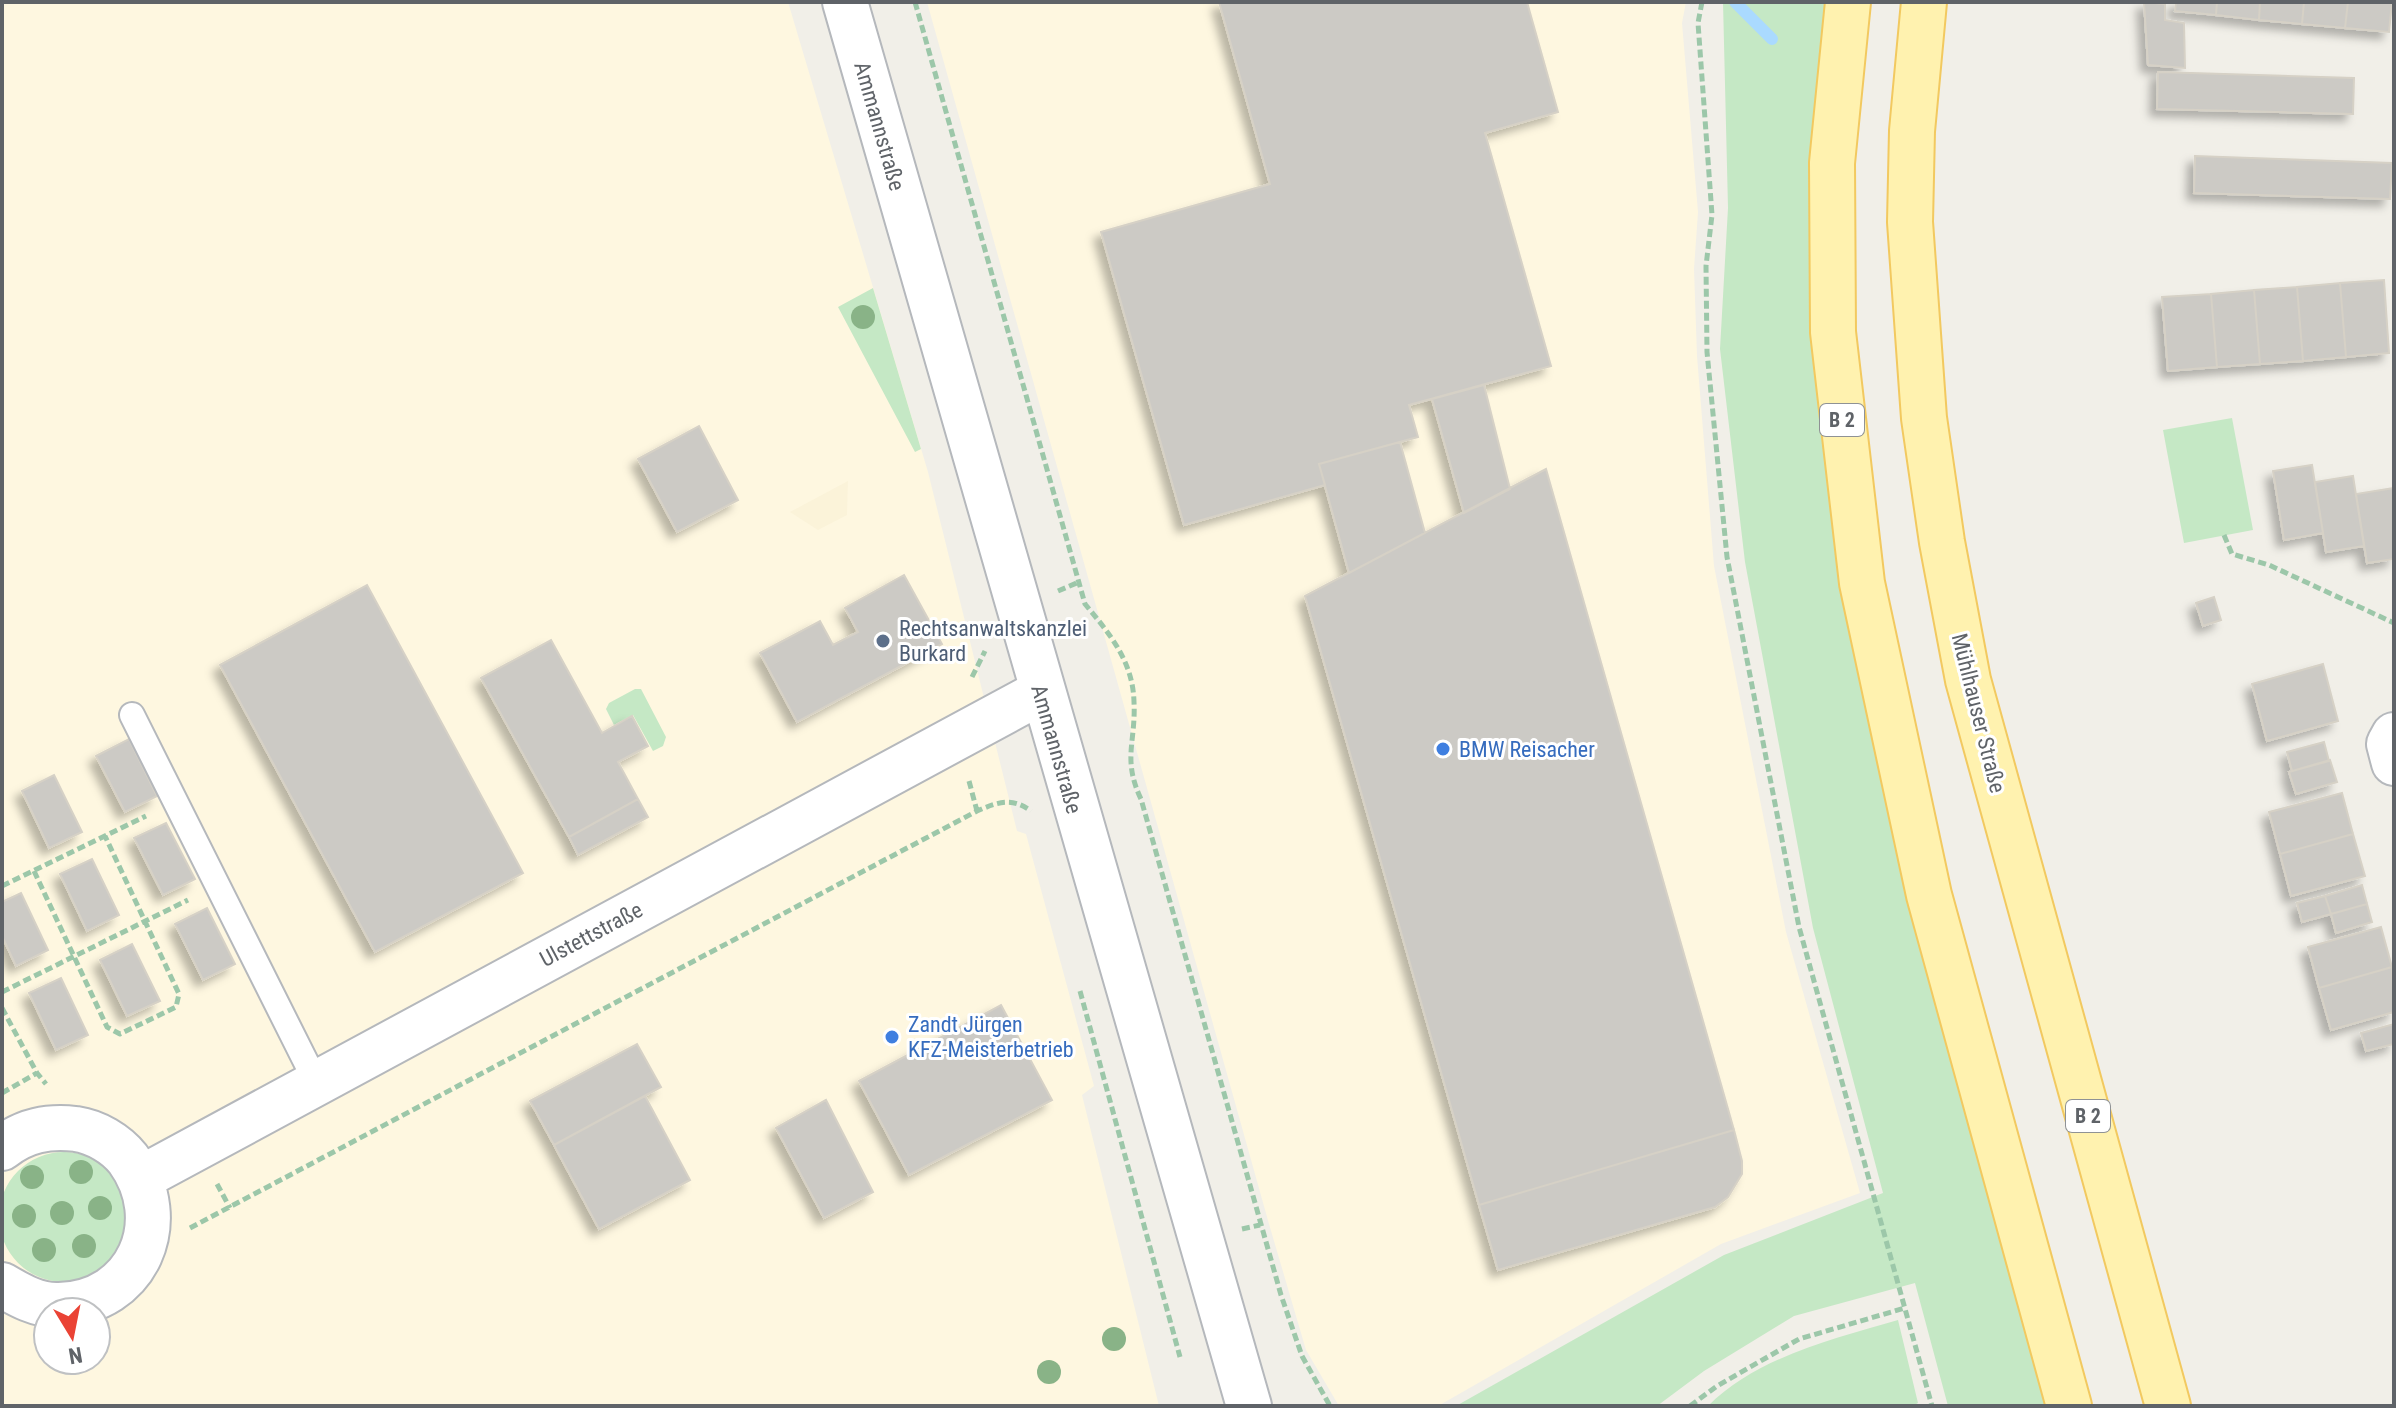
<svg xmlns="http://www.w3.org/2000/svg" width="2396" height="1408" viewBox="0 0 2396 1408" font-family="'Roboto Condensed',sans-serif">
  <defs>
    <filter id="shadow"><feDropShadow dx="-7" dy="7" stdDeviation="4" flood-color="#0004"/></filter>
  </defs>
  <rect width="100%" height="100%" fill="#f1efe8"/>
  <!-- commercial -->
  <path fill="#fef7e0" fill-rule="evenodd" d="M2,2h786l140,470 89,359 9,3 68,252 -12,9 77,311h-1157zM48,1312h48v48h-48z
    M927,2h759l-4,21 16,189 -4,57 3,87 17,210 72,366 74,261 -139,51 -283,162h-99l-33,-56 -37,-126z"/>
  <!-- green -->
  <path fill="#c5e8c5" d="M1723,2h125l-16,161 30,420 207,823h-121l-33,-123 -121,33 -90,55 -47,35h-201l268,-151 159,-62 -70,-265 -68,-366 -25,-213 8,-141z
    M873,288l48,161 -6,3 -77,-145z
    M2232,418l21,112 -69,13 -21,-113z
    M635,689h6l25,48 -3,9 -10,5 -20,-36 -19,10 -8,-16 3,-6z
    M-1 1217a65 65 0 1 1 130 0a65 65 0 1 1-130 0Z
    M1898,1320l20,83 -6,3h-204c49,-49 125,-67 190,-86z"/>
  <!-- sand -->
  <path fill="#fbf3d9" d="M848,481l-1,34 -29,15 -28,-18z"/>
  <g fill="none" stroke-linecap="round" stroke-linejoin="round">
    <!-- stream -->
    <path stroke="#aadaff" stroke-width="12" d="M1735,2l37,37"/>
  </g>
  <!-- building -->
  <path fill="#cccac5" stroke="#d6d1c6" stroke-width="2" filter="url(#shadow)" d="M1219,2h308l31,110 -73,21 66,233 -142,39 9,32 -99,27 6,21 -141,40 -83,-293 169,-48z
    M2144,2l21,2v16l19,3 1,45 -37,-3z
    M2176,2h41l-1,13 -41,-4z
    M2217,2h43l-1,18 -43,-5z
    M2260,2h44l-2,22 -43,-4z
    M2304,2h44l-3,26 -43,-4z
    M2348,2h44l-3,30 -44,-4z
    M2158,72l196,6 -1,36 -196,-5z
    M2195,156l197,7 -2,36 -196,-6z
    M2384,280l5,73 -43,4 -6,-74z
    M2340,283l6,74 -43,4 -6,-74z
    M2297,287l6,74 -43,3 -6,-74z
    M2254,290l6,74 -43,3 -6,-73z
    M2211,294l6,73 -49,4 -6,-74z
    M1484,385l26,104 -46,24 -32,-114z
    M699,426l39,74 -61,32 -39,-73z
    M1400,442l25,91 -76,40 -30,-109z
    M2312,465l11,68 -39,7 -11,-69z
    M1546,469l188,661 -255,75 -174,-609z
    M2353,476l11,70 -38,6 -11,-70z
    M2394,488v71l-27,4 -11,-69z
    M904,575l38,69 -145,78 -37,-69 60,-32 13,24 25,-13 -13,-24z
    M367,585l156,288 -148,79 -155,-287z
    M2214,597l7,23 -18,6 -7,-23z
    M551,640l51,93 30,-17 16,30 -30,16 20,37 -69,38 -88,-159z
    M2323,664l15,57 -71,20 -15,-57z
    M129,739l28,57 -32,16 -29,-56z
    M2324,742l5,19 -37,10 -5,-19z
    M2330,760l7,22 -41,12 -7,-22z
    M54,775l28,57 -33,16 -27,-57z
    M2342,793l11,41 -73,20 -11,-42z
    M638,799l10,18 -70,38 -9,-18z
    M166,823l29,56 -32,16 -29,-57z
    M2353,834l12,42 -74,20 -11,-42z
    M92,859l27,56 -32,16 -27,-57z
    M2362,885l5,19 -36,10 -6,-18z
    M21,893l27,57 -32,16 -14,-30v-34z
    M2325,896l6,18 -29,8 -5,-19z
    M2367,904l5,18 -36,11 -5,-19z
    M207,908l28,56 -32,16 -28,-56z
    M2381,927l11,40 -73,21 -11,-41z
    M132,944l28,57 -33,15 -27,-56z
    M2392,967l2,45 -63,18 -12,-42z
    M61,978l27,57 -32,15 -27,-57z
    M1001,1005l51,95 -143,75 -50,-94z
    M2394,1024v20l-28,7 -5,-18z
    M637,1044l24,43 -107,58 -24,-44z
    M645,1096l45,84 -91,49 -45,-84z
    M826,1100l47,92 -49,26 -48,-90z
    M1734,1130l8,31v13l-14,23 -13,10 -217,63 -19,-65z"/>
  <g fill="none" stroke-linecap="round" stroke-linejoin="round">
    <defs>
      <path id="service" d="M132,715l185,369"/>
      <path id="minor" d="M845,2l404,1404
        M2394,735l-5,9 5,19
        M2,1148c23,-18 46,-22 74,-19 20,3 40,15 52,30 45,62 10,144 -69,146 -21,1 -40,-10 -57,-20
        M141,1178l900,-486"/>
      <path id="primary" d="M1848,2l-16,161 1,169 29,251 67,312 140,511
        M1924,2l-12,129 -2,91 14,196 18,124 26,138 200,726"/>
    </defs>
    <!-- service casing -->
    <use href="#service" stroke="#b5b8bc" stroke-width="28"/>
    <!-- minor casing -->
    <use href="#minor" stroke="#b5b8bc" stroke-width="48"/>
    <!-- primary casing -->
    <use href="#primary" stroke="#f2c960" stroke-width="48"/>
    <!-- path -->
    <path stroke="#9cc7a9" stroke-width="5" stroke-dasharray="8 4" stroke-linecap="butt" d="M915,2l170,602c24,29 48,57 49,98 2,40 -12,57 7,97l140,496 21,61 28,50
      M1702,2l-4,21 14,192 -6,51 1,86 20,205 72,370 133,479
      M2224,535l8,19 37,11 125,58
      M1058,591l21,-9
      M972,677l13,-26
      M969,781l8,30
      M34,871l73,156 13,7 56,-27 3,-13 -74,-158
      M2,886l144,-70
      M1080,991l100,366
      M2,992l186,-92
      M2,1008l35,65 9,11
      M2,1093l35,-20
      M217,1184l13,24
      M190,1228l787,-417c21,-9 35,-14 54,0
      M1242,1229l18,-4
      M1690,1406l27,-20 82,-47 106,-31"/>
    <!-- service -->
    <use href="#service" stroke="#fff" stroke-width="24"/>
    <!-- minor -->
    <use href="#minor" stroke="#fff" stroke-width="44"/>
    <!-- primary -->
    <use href="#primary" stroke="#fff2af" stroke-width="44"/>
  </g>
  <!-- trees -->
  <g fill="#89b387">
    <circle cx="863" cy="317" r="12"/>
    <circle cx="81" cy="1172" r="12"/>
    <circle cx="32" cy="1177" r="12"/>
    <circle cx="100" cy="1208" r="12"/>
    <circle cx="62" cy="1213" r="12"/>
    <circle cx="24" cy="1216" r="12"/>
    <circle cx="84" cy="1246" r="12"/>
    <circle cx="44" cy="1250" r="12"/>
    <circle cx="1114" cy="1339" r="12"/>
    <circle cx="1049" cy="1372" r="12"/>
  </g>
  <!-- markers -->
  <circle fill="#5c6f8a" stroke="#fff" stroke-width="3" cx="883" cy="641" r="8"/>
  <g fill="#3f7fe0" stroke="#fff" stroke-width="3">
    <circle cx="1443" cy="749" r="8"/>
    <circle cx="892" cy="1037" r="8"/>
  </g>
  <g text-anchor="middle" stroke-width="6" stroke-linejoin="round" paint-order="stroke">
    <!-- shield labels -->
    <g fill="#fff" stroke="#8f9295" stroke-width="2">
      <rect x="1820" y="404" width="44" height="32" rx="6"/>
      <rect x="2066" y="1100" width="44" height="32" rx="6"/>
    </g>
    <g font-size="20" font-weight="bold" fill="#5f6368">
      <text x="1842" y="427">B 2</text>
      <text x="2088" y="1123">B 2</text>
    </g>
    <!-- street labels -->
    <g font-size="22" fill="#5f6368" stroke="#fff">
      <text transform="translate(880 126) rotate(74)" y="8">Ammannstraße</text>
      <text transform="translate(1979 713) rotate(76)" y="8">Mühlhauser Straße</text>
      <text transform="translate(1057 749) rotate(74)" y="8">Ammannstraße</text>
      <text transform="translate(591 934) rotate(-28)" y="8">Ulstettstraße</text>
    </g>
    <!-- service labels -->
    <g font-size="22" fill="#4e5e75" stroke="#fff" text-anchor="start">
      <text x="899" y="636">Rechtsanwaltskanzlei<tspan x="899" dy="25">Burkard</tspan></text>
    </g>
    <!-- shop labels -->
    <g font-size="22" fill="#366cbe" stroke="#fff" text-anchor="start">
      <text x="1459" y="757">BMW Reisacher</text>
      <text x="908" y="1032">Zandt Jürgen<tspan x="908" dy="25">KFZ-Meisterbetrieb</tspan></text>
    </g>
  </g>
  <!-- border -->
  <rect width="2396" height="1408" fill="none" stroke="#5f6368" stroke-width="8"/>
  <!-- north arrow -->
  <g transform="translate(72 1336) rotate(170)"><circle r="38" fill="#ffffff" stroke="#bfc1c3" stroke-width="2"/>
  <path d="M0-6L14 30L0 20L-14 30Z" fill="#ea4335"/>
  <text y="-12" font-size="22" font-weight="bold" text-anchor="middle" fill="#5f6368">N</text>
  </g>
</svg>
